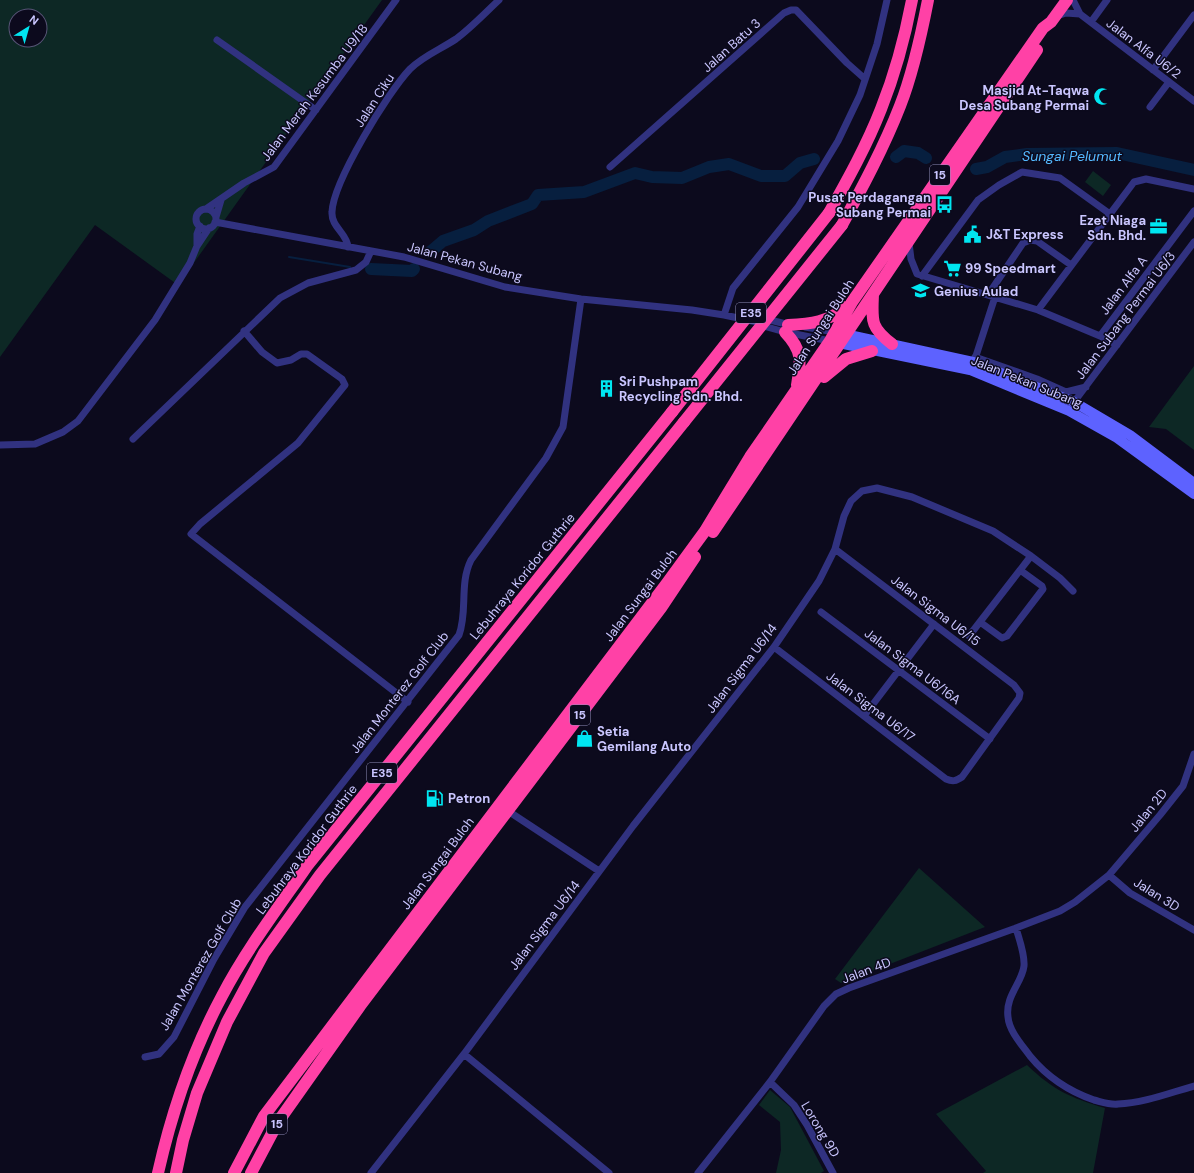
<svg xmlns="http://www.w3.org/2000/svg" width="1194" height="1173" viewBox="0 0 1194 1173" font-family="'DM Sans',sans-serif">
  <rect width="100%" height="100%" fill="#0c0a1d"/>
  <!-- green -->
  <path fill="#0d2825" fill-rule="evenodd" d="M0,0h382l-204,285 -83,-60 -95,132zM16,16h24v24h-24z
    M1093,171l18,14 -8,11 -18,-14z
    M1194,366v84l-28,-21 -17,-2z
    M919,868l66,59 -144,56 -6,-4z
    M1027,1065c26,25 44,33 78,43l-12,65h-110l3,-2 -50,-57z
    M770,1090l20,17 34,64 -3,2h-45l5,-23 -1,-28 -21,-17z"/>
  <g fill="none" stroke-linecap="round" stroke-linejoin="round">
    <!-- stream -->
    <path stroke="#071f3f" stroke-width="2" d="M289,257l61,10"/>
    <!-- river -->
    <path stroke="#071f3f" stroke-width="12" d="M896,157l8,-6 14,2 8,5
      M976,169l11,-2 18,-10 22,-3 90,-1 77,17
      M430,252l13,-11 31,-11 14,-9 44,-17 6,-9 46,-3 51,-19 17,4 30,1 27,-11 20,-3 32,12h24l15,-13 14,-4
      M371,269l41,2 2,-2"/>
    <!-- street -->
    <path stroke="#313280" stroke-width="7" d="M1073,0l7,14 114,87
      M1057,16l9,-3 14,1
      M1091,22l16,-22
      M217,40l99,70
      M1153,70l41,-55
      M1150,107l19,-25
      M610,167l174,-154 7,-3h5l51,53 18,16
      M206,209l38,-26 30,-16 122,-167
      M196 219a10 10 0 1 1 20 0a10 10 0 1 1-20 0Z
      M216,217l5,-17
      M215,222l189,35 101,30 76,12 111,11 32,5 33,7 10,5 18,5 45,9
      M909,243l2,16 6,15 121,36 62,26 17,9
      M197,246v-12l3,-8
      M348,247c-1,-14 -17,-20 -16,-35 1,-30 56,-120 78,-143 13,-13 31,-20 46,-30 15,-11 29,-26 43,-39
      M922,276l56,-76 21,-15 23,-13 38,6 50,36
      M988,295l35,-52 7,-3 7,1 34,24
      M1038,310l96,-128 12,-3 48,10
      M724,315l9,-27 65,-81 40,-66 22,-46 17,-51 10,-44
      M763,321l7,-1 20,5
      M805,327l30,5
      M244,331l18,21 15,11 14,-3 10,-6h6l35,25 3,6 -47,58 -98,81 -9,10 217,168
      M1100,336l94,-125
      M975,357l62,22 29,13 20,-5
      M974,362l21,-65
      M1074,402l120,-160
      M133,439l147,-141 28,-15 48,-13 10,-8 5,-11
      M0,445l35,-1 28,-12 15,-11 77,-101 35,-57 7,-17 12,-18
      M821,612l169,127
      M980,622l22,16 5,-2 36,-47 -1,-3 -22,-16
      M969,636l62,-80
      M774,647l172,132c7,3 10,2 16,-2l57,-79 1,-5 -6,-8 -179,-136
      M864,716l70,-92
      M508,811l91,60
      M1109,875l21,18 64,37
      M1016,928c3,11 9,26 8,38 -2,17 -19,30 -16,51 1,14 14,28 22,39 18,22 38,35 64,44 8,2 16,5 24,4 26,-1 51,-11 76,-18
      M464,1054l145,119
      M145,1057l14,-3 15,-17 40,-78 31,-52 214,-272c9,-24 0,-51 12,-75l75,-102 17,-31 18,-128
      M770,1082l24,23 13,20 26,48
      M371,1173l93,-119 169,-228 141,-179 45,-66 16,-32 9,-33 7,-15 11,-10 15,-3 35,9 81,34 38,25 29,22 13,13
      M698,1173l72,-91 54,-76 12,-12 13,-6 167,-60 44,-17 15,-9 34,-27 51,-60 23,-29 11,-32"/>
    <!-- secondary -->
    <path stroke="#5d62ff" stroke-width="10" d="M840,333l133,29 101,40 56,33 64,48
      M834,342l136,28 99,41 48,27 77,56"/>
    <!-- highway -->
    <path stroke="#ff41a6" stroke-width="12" d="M829,213c19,-34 38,-68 52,-104 14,-35 24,-72 31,-109
      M842,225c21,-39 42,-78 58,-119 13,-33 21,-70 28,-106
      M873,294c-1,27 -3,33 19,50
      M788,325c23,-1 40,-3 58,-18
      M785,332c18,19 16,29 12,53
      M824,377l22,-18 26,-8
      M713,532l324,-482
      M158,1173c14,-62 34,-121 64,-177 24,-46 56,-88 85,-130l365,-454
      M176,1173l7,-33 14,-47 30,-71 37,-69 56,-78 364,-453
      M234,1173l30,-57 403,-533 38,-52 45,-74 80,-116 22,-39 191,-274 8,-6 16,-22
      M251,1173l27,-51 82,-116 301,-398 34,-51"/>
    <!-- highway-bridge -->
    <path stroke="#ff41a6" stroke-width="12" d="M672,412l157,-199
      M684,422l158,-197"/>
  </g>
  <!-- icons -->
  <defs>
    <symbol id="mosque-bare" viewBox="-9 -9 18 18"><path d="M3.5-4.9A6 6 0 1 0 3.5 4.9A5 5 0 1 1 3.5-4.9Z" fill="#00e6f1" stroke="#0c0a1d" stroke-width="2.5" paint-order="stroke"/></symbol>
    <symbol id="bus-bare" viewBox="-9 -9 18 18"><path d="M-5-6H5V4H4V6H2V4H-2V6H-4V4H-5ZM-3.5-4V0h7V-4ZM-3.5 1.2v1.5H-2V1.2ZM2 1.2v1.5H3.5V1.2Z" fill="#00e6f1" stroke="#0c0a1d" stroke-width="2.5" paint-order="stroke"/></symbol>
    <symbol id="office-bare" viewBox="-9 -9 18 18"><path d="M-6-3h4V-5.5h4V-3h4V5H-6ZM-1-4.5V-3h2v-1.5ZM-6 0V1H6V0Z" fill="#00e6f1" stroke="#0c0a1d" stroke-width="2.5" paint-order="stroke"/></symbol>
    <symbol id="civic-bare" viewBox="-9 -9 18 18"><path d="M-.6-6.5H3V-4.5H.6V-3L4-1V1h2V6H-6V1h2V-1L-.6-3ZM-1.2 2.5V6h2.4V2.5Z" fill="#00e6f1" stroke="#0c0a1d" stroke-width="2.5" paint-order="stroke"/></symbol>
    <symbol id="supermarket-bare" viewBox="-9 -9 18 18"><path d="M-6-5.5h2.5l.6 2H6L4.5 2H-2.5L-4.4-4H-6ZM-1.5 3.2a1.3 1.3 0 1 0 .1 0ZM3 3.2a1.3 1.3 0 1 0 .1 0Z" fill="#00e6f1" stroke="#0c0a1d" stroke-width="2.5" paint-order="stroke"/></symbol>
    <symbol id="school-bare" viewBox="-9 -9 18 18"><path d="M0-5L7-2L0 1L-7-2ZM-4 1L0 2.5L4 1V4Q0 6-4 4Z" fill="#00e6f1" stroke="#0c0a1d" stroke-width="2.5" paint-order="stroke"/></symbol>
    <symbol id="building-bare" viewBox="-9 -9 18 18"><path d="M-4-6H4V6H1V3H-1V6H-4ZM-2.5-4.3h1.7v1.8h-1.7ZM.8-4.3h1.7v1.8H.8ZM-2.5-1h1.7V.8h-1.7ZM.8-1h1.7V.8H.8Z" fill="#00e6f1" stroke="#0c0a1d" stroke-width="2.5" paint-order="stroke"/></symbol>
    <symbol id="shop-bare" viewBox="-9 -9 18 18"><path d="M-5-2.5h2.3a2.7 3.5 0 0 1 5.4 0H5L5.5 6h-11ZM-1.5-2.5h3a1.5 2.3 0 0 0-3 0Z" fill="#00e6f1" stroke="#0c0a1d" stroke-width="2.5" paint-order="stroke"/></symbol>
    <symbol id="fuel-bare" viewBox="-9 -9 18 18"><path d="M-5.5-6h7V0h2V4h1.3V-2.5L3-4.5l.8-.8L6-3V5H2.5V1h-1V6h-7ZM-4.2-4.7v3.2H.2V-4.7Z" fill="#00e6f1" stroke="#0c0a1d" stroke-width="2.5" paint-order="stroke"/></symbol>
  </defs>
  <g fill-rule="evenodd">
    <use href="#mosque-bare" x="1090" y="84" width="25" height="25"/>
    <use href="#bus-bare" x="932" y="192" width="25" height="25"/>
    <use href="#office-bare" x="1146" y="214" width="25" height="25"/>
    <use href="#civic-bare" x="960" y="222" width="25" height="25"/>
    <use href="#supermarket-bare" x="940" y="256" width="25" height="25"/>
    <use href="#school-bare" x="908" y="278" width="25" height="25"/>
    <use href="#building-bare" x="594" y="376" width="25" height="25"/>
    <use href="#shop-bare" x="572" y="726" width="25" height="25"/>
    <use href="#fuel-bare" x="422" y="786" width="25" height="25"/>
  </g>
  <g text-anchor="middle" stroke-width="3" stroke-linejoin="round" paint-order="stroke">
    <!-- shield labels -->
    <g fill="#0c0a1d" stroke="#918ebb" stroke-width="1">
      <rect x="930" y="165" width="20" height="20" rx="3"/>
      <rect x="736" y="303" width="30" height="20" rx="3"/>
      <rect x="570" y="705" width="20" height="20" rx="3"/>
      <rect x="367" y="763" width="30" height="20" rx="3"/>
      <rect x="267" y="1114" width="20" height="20" rx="3"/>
    </g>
    <g font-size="12" font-weight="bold" fill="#cac6ff">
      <text x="940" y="179">15</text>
      <text x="751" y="317">E35</text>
      <text x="580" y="719">15</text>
      <text x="382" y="777">E35</text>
      <text x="277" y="1128">15</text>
    </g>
    <!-- street labels -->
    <g font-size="13" fill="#cac6ff" stroke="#0c0a1d">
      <text transform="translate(731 45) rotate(-42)" y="5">Jalan Batu 3</text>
      <text transform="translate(1144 48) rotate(37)" y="5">Jalan Alfa U6/2</text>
      <text transform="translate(314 92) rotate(-53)" y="5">Jalan Merah Kesumba U9/18</text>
      <text transform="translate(374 100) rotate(-57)" y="5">Jalan Ciku</text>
      <text transform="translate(465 261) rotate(15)" y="5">Jalan Pekan Subang</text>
      <text transform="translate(1123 285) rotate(-53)" y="5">Jalan Alfa A</text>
      <text transform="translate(1125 315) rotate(-53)" y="5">Jalan Subang Permai U6/3</text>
      <text transform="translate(820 327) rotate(-57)" y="5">Jalan Sungai Buloh</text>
      <text transform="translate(1027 381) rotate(22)" y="5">Jalan Pekan Subang</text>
      <text transform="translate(522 576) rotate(-51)" y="5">Lebuhraya Koridor Guthrie</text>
      <text transform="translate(640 595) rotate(-53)" y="5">Jalan Sungai Buloh</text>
      <text transform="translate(936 610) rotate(37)" y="5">Jalan Sigma U6/15</text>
      <text transform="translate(913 666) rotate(37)" y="5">Jalan Sigma U6/16A</text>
      <text transform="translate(741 668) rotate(-53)" y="5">Jalan Sigma U6/14</text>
      <text transform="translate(399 692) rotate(-52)" y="5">Jalan Monterez Golf Club</text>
      <text transform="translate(871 706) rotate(37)" y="5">Jalan Sigma U6/17</text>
      <text transform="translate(1148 810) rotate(-51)" y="5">Jalan 2D</text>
      <text transform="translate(306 849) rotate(-53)" y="5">Lebuhraya Koridor Guthrie</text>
      <text transform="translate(437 863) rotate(-53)" y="5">Jalan Sungai Buloh</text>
      <text transform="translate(1157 894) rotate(32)" y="5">Jalan 3D</text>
      <text transform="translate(544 925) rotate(-53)" y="5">Jalan Sigma U6/14</text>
      <text transform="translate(200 964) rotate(-60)" y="5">Jalan Monterez Golf Club</text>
      <text transform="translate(866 970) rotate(-21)" y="5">Jalan 4D</text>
      <text transform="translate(821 1129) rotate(59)" y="5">Lorong 9D</text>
    </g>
    <!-- poi labels -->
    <g font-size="13" font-weight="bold" fill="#cac6ff" stroke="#0c0a1d" text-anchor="start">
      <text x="1089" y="95" text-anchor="end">Masjid At-Taqwa<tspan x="1089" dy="15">Desa Subang Permai</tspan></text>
      <text x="931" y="202" text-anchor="end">Pusat Perdagangan<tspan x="931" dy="15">Subang Permai</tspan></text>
      <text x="1146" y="225" text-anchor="end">Ezet Niaga<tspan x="1146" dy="15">Sdn. Bhd.</tspan></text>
      <text x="986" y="239">J&amp;T Express</text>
      <text x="965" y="273">99 Speedmart</text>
      <text x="934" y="296">Genius Aulad</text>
      <text x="619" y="386">Sri Pushpam<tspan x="619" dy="15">Recycling Sdn. Bhd.</tspan></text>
      <text x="597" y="736">Setia<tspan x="597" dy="15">Gemilang Auto</tspan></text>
      <text x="448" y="803">Petron</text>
    </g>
    <!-- water labels -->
    <g font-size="14" font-style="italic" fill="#54b9ff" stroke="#0c0a1d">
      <text x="1072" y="161">Sungai Pelumut</text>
    </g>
  </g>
  <!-- north arrow -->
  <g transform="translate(28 28) rotate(37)"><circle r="19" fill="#0c0a1d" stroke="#585577"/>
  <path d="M0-3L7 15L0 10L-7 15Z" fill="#00e6f1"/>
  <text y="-6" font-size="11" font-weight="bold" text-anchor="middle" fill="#cac6ff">N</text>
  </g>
</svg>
